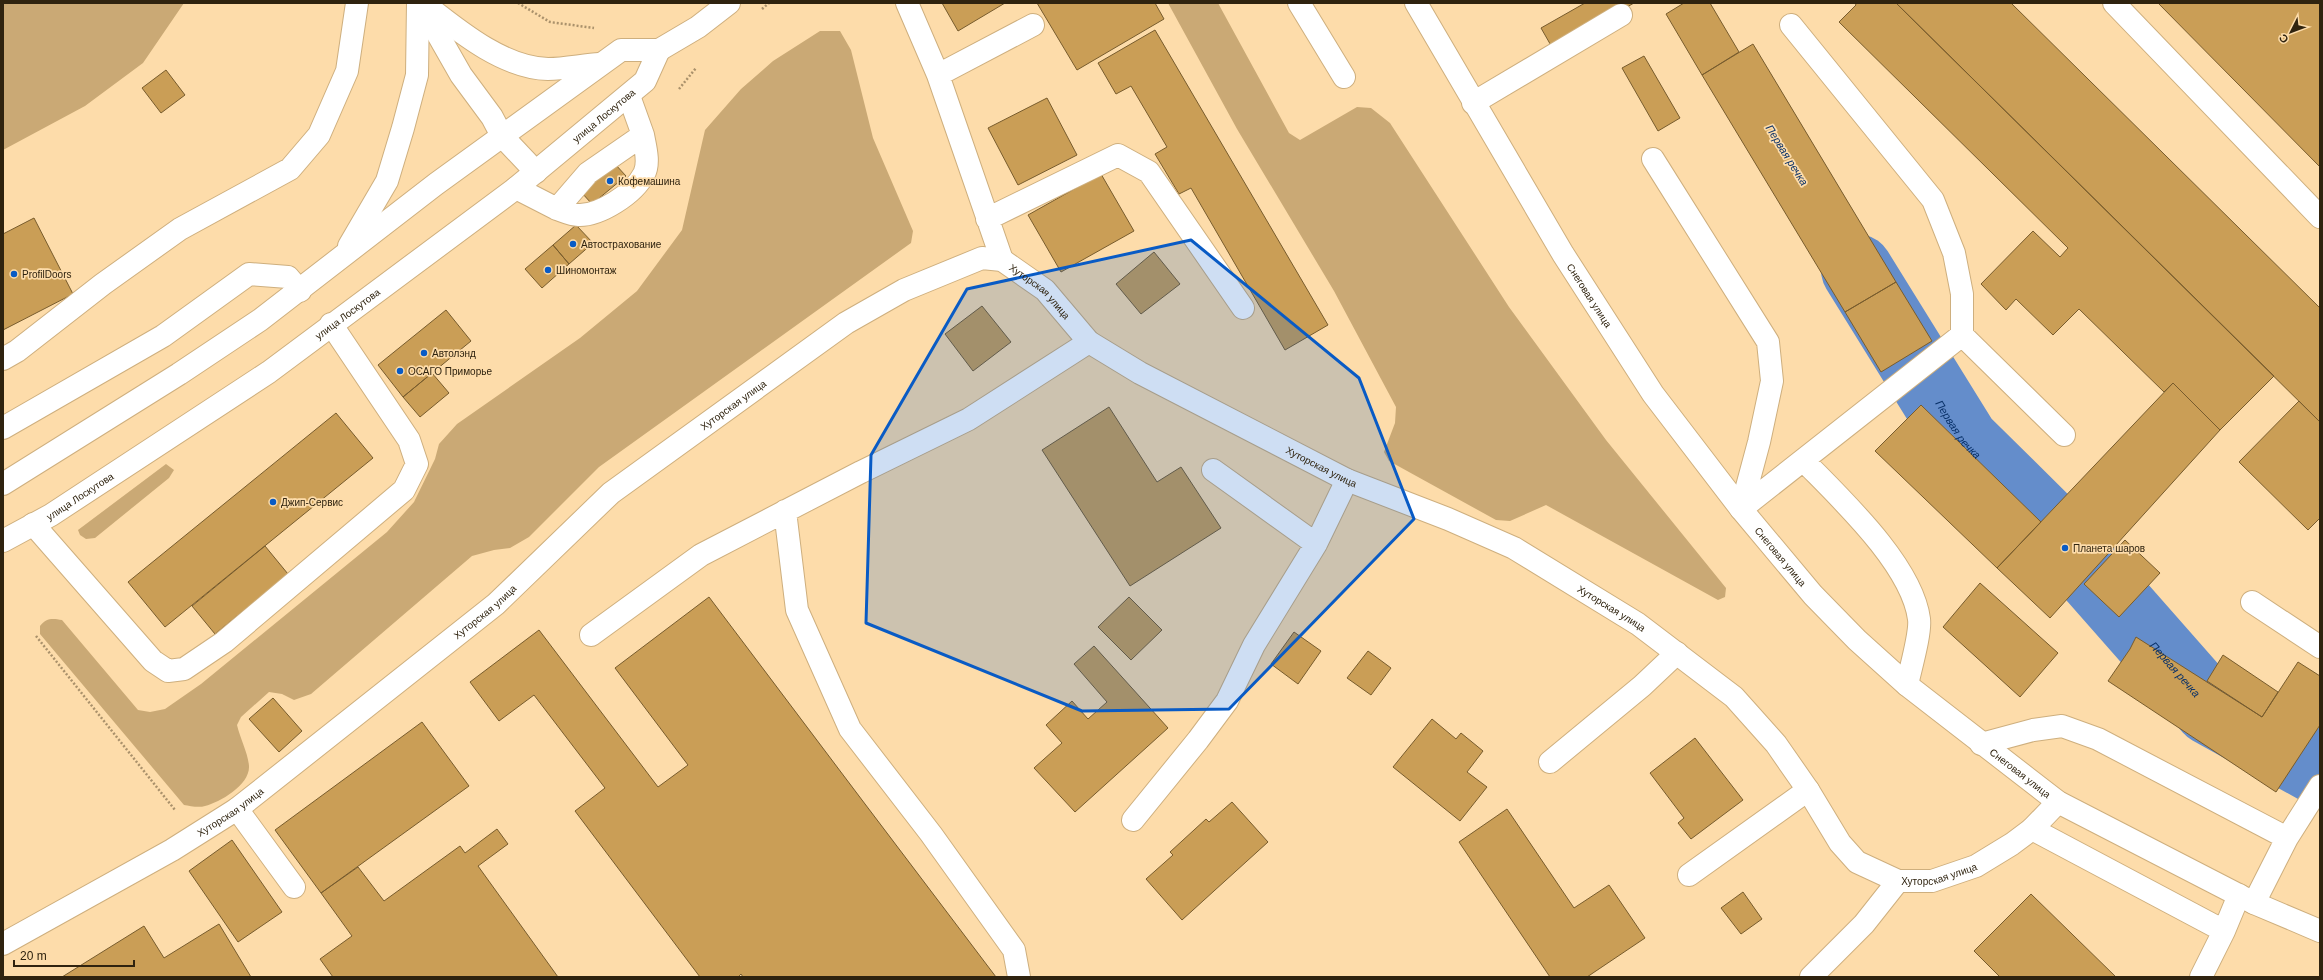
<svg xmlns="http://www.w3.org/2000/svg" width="2323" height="980" viewBox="0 0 2323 980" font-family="Helvetica,sans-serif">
  <rect width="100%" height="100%" fill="#fddcaa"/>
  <!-- green -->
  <path fill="#caa975" d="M3,3h181l-41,60 -58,43 -82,44z
    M1168,3h50l71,130 11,7 57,-33 14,1 19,15 119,184 97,133 120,148 -1,9 -7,3 -172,-95 -36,16 -14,-1 -107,-59 -5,-9 11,-29 1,-16 -62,-116 -97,-162z
    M820,31h20l11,19 22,88 40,93 -2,12 -312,224 -70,70 -19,11 -16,2 -22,6 -161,138 -17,6 -12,-6 -13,-2 -28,25 -4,8c3,13 11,28 12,41 1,19 -29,36 -44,40 -6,2 -15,0 -21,-1l-144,-171v-8c6,-8 12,-8 22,-6l76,90 12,2 15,-3 36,-25 186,-152 27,-30 21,-43 4,-15 18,-20 123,-86 57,-47 45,-61 23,-100 36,-41 32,-28z
    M166,464l8,6 -5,8 -74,60 -9,1 -6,-4 -2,-5z"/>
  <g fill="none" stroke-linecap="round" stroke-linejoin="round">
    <!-- river -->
    <path stroke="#648dcb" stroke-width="72" id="s1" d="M1857,270l106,171 85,84 162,184 110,61"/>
  </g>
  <!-- building -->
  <path fill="#ca9e56" stroke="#785c2d" d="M942,3h63l-47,28z
    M1037,3h118l9,16 -87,51z
    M1585,3h49l-81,46 -12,-21z
    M1684,3h26l29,49 -37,23 -36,-61z
    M1855,3h41l378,373 -54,54 -47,-47 -9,9 -85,-83 -26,26 -37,-36 -10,11 -25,-26 52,-53 27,26 8,-9 -229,-226 17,-17z
    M1896,3h115l309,305v114z
    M2158,3h162v164z
    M1155,30l173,295 -43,25 -94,-162 -12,6 -24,-40 12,-7 -36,-61 -15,8 -18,-31z
    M1753,44l143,238 -51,30 -143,-237z
    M1644,56l36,62 -22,13 -36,-63z
    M166,70l19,25 -24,18 -19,-25z
    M1047,98l30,57 -59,30 -30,-57z
    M615,164l11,12 -34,28 -11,-12z
    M1101,174l33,57 -73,41 -33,-57z
    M34,218l39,76 -70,36v-96z
    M576,225l17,18 -24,21 -16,-19z
    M553,245l16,19 -27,24 -17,-19z
    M1154,252l26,32 -39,30 -25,-30z
    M1896,282l36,59 -51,31 -36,-60z
    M982,306l29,36 -38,29 -28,-37z
    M446,310l25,31 -68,56 -25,-32z
    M432,373l17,20 -29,24 -17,-20z
    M2173,383l47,47 -170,188 -53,-50z
    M2299,401l21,21v96l-12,12 -69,-68z
    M1921,405l120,117 -44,46 -122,-117z
    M1109,407l48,75 24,-15 40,61 -91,58 -88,-136z
    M336,413l37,45 -208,169 -37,-45z
    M2125,540l35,33 -41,44 -35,-33z
    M265,546l23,28 -73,60 -23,-28z
    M1980,583l78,70 -38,44 -77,-70z
    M709,597l153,203 134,177h-253l-2,-3 -3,3h-38l-125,-166 30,-23 -71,-93 -35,26 -29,-39 69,-52 119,157 30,-22 -73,-97z
    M1129,597l33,33 -31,30 -33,-33z
    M1294,632l27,19 -23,33 -27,-20z
    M2136,637l126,80 36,-55 22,14v49l-44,67 -168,-111 22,-32z
    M1094,646l74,82 -93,84 -41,-44 28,-25 -16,-18 26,-24 16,18 19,-17 -33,-38z
    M1368,651l23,17 -20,27 -24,-17z
    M2223,655l55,37 -16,25 -55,-36z
    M273,698l29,33 -23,21 -30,-33z
    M1432,719l24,20 5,-6 22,18 -16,21 20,15 -27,34 -67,-54z
    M422,722l47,64 -148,107 -46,-63z
    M1695,738l48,62 -52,39 -13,-16 6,-5 -34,-45z
    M1232,802l36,40 -86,78 -36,-41 27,-24 -3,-3 36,-33 3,3z
    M1507,809l67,99 35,-23 36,53 -58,39h-37l-91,-135z
    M497,829l11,15 -30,22 80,111h-225l-13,-18 32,-23 -31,-43 37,-26 26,34 76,-55 5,7z
    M232,840l50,72 -44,30 -49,-71z
    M1743,892l19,27 -21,15 -20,-26z
    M2031,894l85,83h-116l-26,-26z
    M219,924l32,53h-189l82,-51 20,32z"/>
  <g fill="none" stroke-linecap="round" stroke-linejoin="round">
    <defs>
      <path id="lane" d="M907,3l31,72 64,185
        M1299,3l45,74
        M2114,3l206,214
        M938,75l95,-50
        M1473,103l148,-88
        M1653,159l115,183 4,39 -13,61 -18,67
        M516,188l41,21 31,-36 55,-38 -14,-39
        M557,209c6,2 14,6 21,6 21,1 56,-21 66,-41 6,-11 1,-28 -1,-39
        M987,219l131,-64 31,17 94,136
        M1962,335l102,100
        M3,359l14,-8 86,-67 77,-55 110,-60 29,-34 28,-64 10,-68
        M3,428l160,-92 86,-62 39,3 12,14
        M1804,461c37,38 108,104 115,158 2,14 -9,51 -12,66
        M1213,470l103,74
        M1741,509l221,-174v-41l-8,-41 -21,-53 -142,-175
        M785,511l12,99 53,119 81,105 83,116 5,27
        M33,524l120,137 15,10 16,-2 40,-27 180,-152 13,-26 -8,-24 -78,-116
        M2252,602l68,45
        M591,635l110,-80 160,-83 108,-53 120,-77
        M1981,744l52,-14 29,-4 36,13 189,99
        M1550,762l92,-76 35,-33
        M237,809l57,78
        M1133,820l65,-80 29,-39 27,-56 62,-101 31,-64
        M2032,829l192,102
        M1689,875l119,-85
        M2254,903l33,-65 33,-52
        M1811,977l53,-53 34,-43
        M2201,977l23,-46 15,-36"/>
      <g id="street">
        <path id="s2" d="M3,944l169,-94 65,-41 259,-205 115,-111 235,-170 58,-33 78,-32 20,2 43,30 44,52 51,31 207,107 101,39 66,29 124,76 96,73 42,47 32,46 32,53 17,19 41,19h34l44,-15 36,-22 20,-15 26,-27"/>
      </g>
      <g id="primary">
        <path d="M420,3l41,72 31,42 10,19 34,36"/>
        <path id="s3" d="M1416,3l147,251 90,140 88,115 72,86 44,45 50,45 151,117 196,101 66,28"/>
        <path d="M427,6c33,26 77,62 121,63 17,0 35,-4 52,-5"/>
        <path d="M349,246l38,-65 16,-53 14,-53 1,-72"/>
        <path d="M3,484l176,-110 81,-54 176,-136 185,-134h38l39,-23 31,-24"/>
        <path id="s4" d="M3,541l48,-26 218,-143 247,-184 129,-107 14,-31"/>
      </g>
    </defs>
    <!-- lane casing -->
    <use href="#lane" stroke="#ceaf7e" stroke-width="24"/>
    <!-- street casing -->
    <use href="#street" stroke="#ceaf7e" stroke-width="24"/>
    <!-- primary casing -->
    <use href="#primary" stroke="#ceaf7e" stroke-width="24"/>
    <!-- path -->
    <path stroke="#aa916b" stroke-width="2.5" stroke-dasharray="2 2" stroke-linecap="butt" d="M518,3l32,19 44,6
      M762,9l7,-6
      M679,89l17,-21
      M36,636l139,174"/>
    <!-- lane -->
    <use href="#lane" stroke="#fff" stroke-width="22"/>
    <!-- street -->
    <use href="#street" stroke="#fff" stroke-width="22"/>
    <!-- primary -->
    <use href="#primary" stroke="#fff" stroke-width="22"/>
  </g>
  <!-- marked area -->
  <path fill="#095bc5" fill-opacity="0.2" stroke="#095bc5" stroke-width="3" stroke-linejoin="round" d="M1191,240l168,138 55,141 -185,190 -147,2 -216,-88 5,-168 96,-166z"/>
  <!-- markers -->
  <g fill="#095bc5" stroke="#fddcaa" stroke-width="1.5">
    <circle cx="610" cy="181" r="4"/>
    <circle cx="573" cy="244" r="4"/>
    <circle cx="548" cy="270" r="4"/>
    <circle cx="14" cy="274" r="4"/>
    <circle cx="424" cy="353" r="4"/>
    <circle cx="400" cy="371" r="4"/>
    <circle cx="273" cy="502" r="4"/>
    <circle cx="2065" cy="548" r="4"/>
  </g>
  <g text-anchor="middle" stroke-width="3.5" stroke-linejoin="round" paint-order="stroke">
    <!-- street labels -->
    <g font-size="10" fill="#2f230f" stroke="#fddcaa">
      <text dy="4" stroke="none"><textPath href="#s4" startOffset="737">улица Лоскутова</textPath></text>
      <text dy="4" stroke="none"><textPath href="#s2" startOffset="1271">Хуторская улица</textPath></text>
      <text dy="4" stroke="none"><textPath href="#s3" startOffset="340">Снеговая улица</textPath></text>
      <text dy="4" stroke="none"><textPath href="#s4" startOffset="413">улица Лоскутова</textPath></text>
      <text dy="4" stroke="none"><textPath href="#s2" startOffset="911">Хуторская улица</textPath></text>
      <text dy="4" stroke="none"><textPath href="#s2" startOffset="1606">Хуторская улица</textPath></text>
      <text dy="4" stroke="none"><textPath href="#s4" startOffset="89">улица Лоскутова</textPath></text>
      <text dy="4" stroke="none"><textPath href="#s3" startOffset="664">Снеговая улица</textPath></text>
      <text dy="4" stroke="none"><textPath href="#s2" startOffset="1930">Хуторская улица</textPath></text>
      <text dy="4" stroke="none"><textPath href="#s2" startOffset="587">Хуторская улица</textPath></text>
      <text dy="4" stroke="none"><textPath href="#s3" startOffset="988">Снеговая улица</textPath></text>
      <text dy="4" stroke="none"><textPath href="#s2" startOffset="263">Хуторская улица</textPath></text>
      <text dy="4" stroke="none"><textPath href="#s2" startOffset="2375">Хуторская улица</textPath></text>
    </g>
    <!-- poi labels -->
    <g font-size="10" fill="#2f230f" stroke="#fddcaa" text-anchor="start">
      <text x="618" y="185">Кофемашина</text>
      <text x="581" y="248">Автострахование</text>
      <text x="556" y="274">Шиномонтаж</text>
      <text x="22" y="278">ProfilDoors</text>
      <text x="432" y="357">Автолэнд</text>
      <text x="408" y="375">ОСАГО Приморье</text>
      <text x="281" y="506">Джип-Сервис</text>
      <text x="2073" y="552">Планета шаров</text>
    </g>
    <!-- water labels -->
    <g font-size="11" font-style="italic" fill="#083068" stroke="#fddcaa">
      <text transform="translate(1787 155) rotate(58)" y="4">Первая речка</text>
      <text dy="4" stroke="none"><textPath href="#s1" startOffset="189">Первая речка</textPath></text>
      <text dy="4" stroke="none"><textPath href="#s1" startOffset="513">Первая речка</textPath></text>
    </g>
  </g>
  <!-- border -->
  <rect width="2323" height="980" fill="none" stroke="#2f230f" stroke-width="8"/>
  <!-- north arrow -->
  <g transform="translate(2291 32) rotate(228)" stroke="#fddcaa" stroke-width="3" paint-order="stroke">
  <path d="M0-3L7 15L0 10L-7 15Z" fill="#2f230f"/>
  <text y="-6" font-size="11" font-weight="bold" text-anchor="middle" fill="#2f230f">С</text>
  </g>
  <!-- scale -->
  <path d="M14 960v6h120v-6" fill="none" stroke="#2f230f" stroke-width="2"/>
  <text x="20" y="960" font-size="12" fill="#2f230f" stroke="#fddcaa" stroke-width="3" paint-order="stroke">20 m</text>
</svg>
